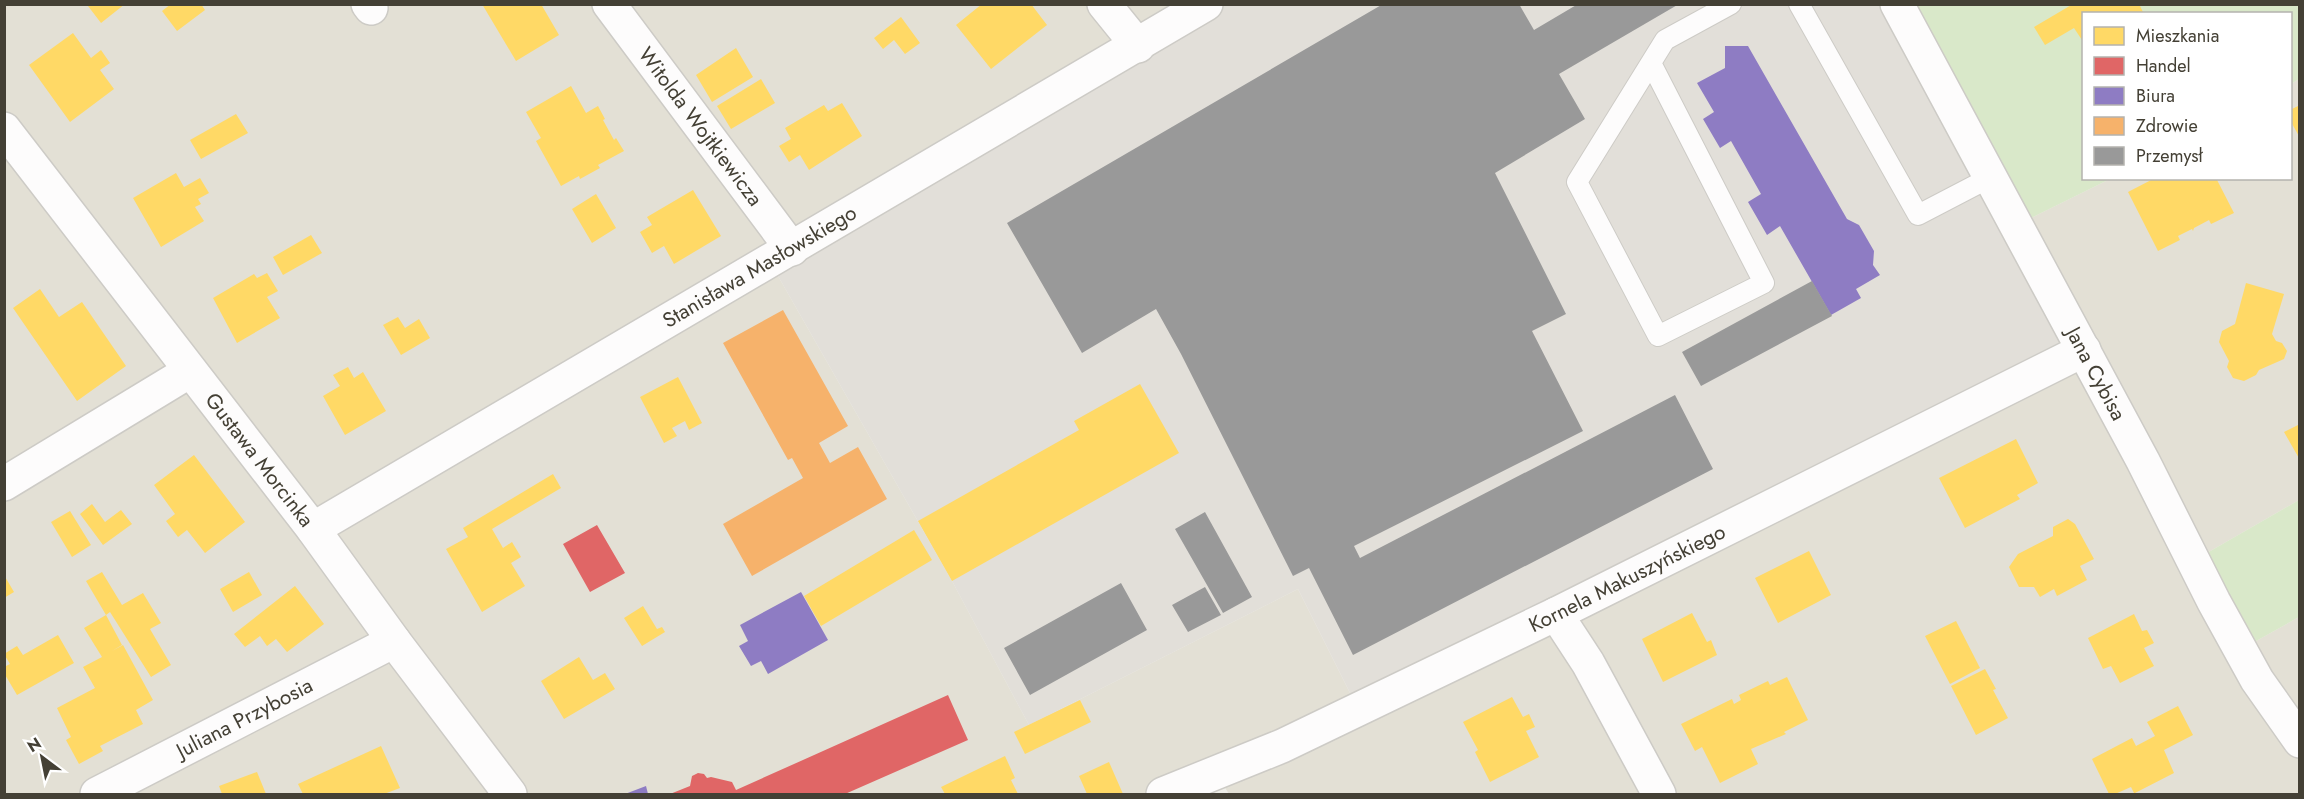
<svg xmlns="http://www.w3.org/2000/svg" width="2304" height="799" viewBox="0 0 2304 799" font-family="Jost,sans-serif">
  <rect width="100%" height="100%" fill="#efeee8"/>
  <!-- residential -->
  <path fill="#e3e0d5" d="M5,5h1201l-436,257 182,319 77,144 269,-136 60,120 659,-484 93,-46 180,-1 1,-94 8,-5v421l-106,61 47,89 59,-33v177h-1070l-13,-21 -53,21h-1158z"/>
  <!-- industrial -->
  <path fill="#e2dfd9" d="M1206,5h691l187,345 -726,359 -60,-120 -269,136 -77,-144 -182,-319z"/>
  <!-- green -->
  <path fill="#d9e8c9" d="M1897,5h402v74l-8,5 -1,-70h-206v164l26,1 -93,46z
    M2299,500v117l-59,33 -47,-89z"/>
  <!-- homes -->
  <path fill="#ffd966" d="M91,4h34l-24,19 -13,-17z
    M171,4h30l4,6 -28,21 -15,-20z
    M482,4h59l18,31 -43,26z
    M982,4h49l16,21 -56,44 -35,-44z
    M2073,4h66l5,10h-60v29l-10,-15 -29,17 -11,-18z
    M901,17l19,26 -15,11 -11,-14 -11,9 -9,-11z
    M73,33l18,25 10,-8 9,13 -10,7 14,19 -44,33 -41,-57z
    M736,48l17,29 -41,25 -16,-27z
    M761,79l14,24 -44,26 -14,-23z
    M571,86l15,27 12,-7 7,13 -2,1 11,20 2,-2 8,13 -26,14 2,3 -20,11 -1,-3 -18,10 -25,-45 5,-3 -15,-26z
    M842,103l20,33 -53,34 -9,-15 -11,7 -10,-16 12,-7 -6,-11 39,-23 4,6z
    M2300,105v33l-10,-18v-10z
    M236,114l12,19 -47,26 -11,-19z
    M176,173l8,14 16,-9 9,15 -11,6 3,5 -6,3 9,14 -43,26 -28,-49z
    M2155,178h61l18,35 -23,11 -2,-4 -15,8 -1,3 -1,-2 -14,7 2,4 -22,11 -30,-59z
    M693,190l28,46 -47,28 -10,-18 -12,7 -12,-21 12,-7 -5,-8z
    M596,194l20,34 -24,15 -20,-34z
    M311,235l11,18 -39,22 -10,-18z
    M267,273l11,18 -11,6 13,21 -43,25 -24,-45 41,-24 3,4z
    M2246,283l38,11 -12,40 4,7 6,2 5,8 -3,8 -25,11 -3,5 -12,6 -11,-3 -6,-11 2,-6 -10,-19 3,-11 13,-7z
    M40,289l19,28 23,-15 44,64 -49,35 -64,-93z
    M398,317l7,11 14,-9 11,19 -29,17 -18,-30z
    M348,367l6,11 9,-6 23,39 -41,24 -22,-39 17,-10 -7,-11z
    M678,377l24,46 -13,7 -4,-9 -13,7 5,8 -13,7 -24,-46z
    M1140,384l39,69 -227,128 -34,-60 161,-91 -5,-9z
    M2300,424v36l-16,-28z
    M2016,439l22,44 -21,12 3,4 -55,29 -26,-50z
    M194,455l51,67 -40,31 -18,-23 -9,7 -12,-16 9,-7 -21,-29z
    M553,474l8,14 -69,41 11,19 9,-6 9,15 -10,6 14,23 -43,26 -36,-63 22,-12 -5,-9z
    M92,504l13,18 16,-12 11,14 -29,21 -23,-31z
    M70,511l21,34 -19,12 -21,-35z
    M2068,519l7,5 19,35 -14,7 7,14 -30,16 -3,-7 -14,8 -6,-10h-15l-10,-20 9,-13 35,-18v-9z
    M914,530l18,30 -111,66 -17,-30z
    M1809,551l22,44 -53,28 -23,-45z
    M102,572l20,33 21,-12 18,30 -11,6 21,36 -20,12 -41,-65 -4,3 -20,-34z
    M249,572l13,23 -29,17 -13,-23z
    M4,575l10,17 -10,6z
    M295,586l29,38 -37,28 -11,-13 -9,7 -7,-10 -15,11 -11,-13z
    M643,606l14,23 5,-2 3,5 -23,14 -18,-28z
    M1692,613l15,29 4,-2 6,15 -54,27 -21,-43z
    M2134,614l8,17 5,-1 7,13 -10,5 10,18 -34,17 -9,-17 -8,3 -15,-31z
    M106,615l16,30 -10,6 11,-6 30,55 -17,10 7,14 -43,22 3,5 -24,13 -13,-24 5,-3 -14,-29 38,-20 -12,-21 19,-10 -18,-29z
    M1956,621l24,47 -30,16 -25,-48z
    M58,635l16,28 -57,32 -13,-22v-6l6,-3 -6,-10 13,-8 6,9z
    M579,657l14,23 12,-7 10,16 -51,30 -23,-38z
    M1985,669l11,20 -3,1 15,28 -32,17 -25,-49z
    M1787,677l21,43 -24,12 2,2 -35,15 7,15 -38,19 -18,-36 -7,4 -14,-27 51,-25 2,5 7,-4 -2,-5 29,-14 2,4z
    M1512,697l11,20 6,-3 6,13 -9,4 13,26 -49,25 -15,-30 3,-2 -15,-28z
    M1080,700l11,22 -66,32 -11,-22z
    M2178,706l15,29 -29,15 10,23 -39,20h-1l-3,-6 -16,7h-6l-17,-35 40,-21 4,8 19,-10 -8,-14z
    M381,746l19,42 -16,6h-81l-5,-10z
    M1005,756l10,22 -4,2 7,14h-73l-4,-7z
    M1109,762l14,32h-36l-8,-18z
    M257,772l9,22h-44l-3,-8z"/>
  <!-- shops -->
  <path fill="#e06666" d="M597,525l28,48 -35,19 -27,-48z
    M948,695l20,45 -123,54h-175l20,-8 2,-10 6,-3 6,1 3,4 4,-1 21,5 4,8z"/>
  <!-- offices -->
  <path fill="#8e7cc3" d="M1725,46h23l99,173 12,6 15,26 -1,14 7,10 -24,14 5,9 -30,17 -51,-89 -13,9 -19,-33 13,-8 -30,-53 -11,7 -17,-29 11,-7 -17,-29 28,-15z
    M801,592l27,48 -60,34 -7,-13 -10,5 -12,-20 9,-5 -8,-16z
    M646,786l2,8h-23z"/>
  <!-- health -->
  <path fill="#f6b26b" d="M783,310l65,116 -29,17 11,20 28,-16 29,52 -135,77 -29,-52 80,-46 -11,-20 -4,2 -65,-117z"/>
  <!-- industry -->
  <path fill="#999" d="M1383,4h136l15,26 44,-26h101l-120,70 26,45 -90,54 71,141 -34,17 51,100 -229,115 6,12 315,-163 38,74 -360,186 -44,-87 -16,8 -112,-222 -25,-45 -74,44 -75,-130z
    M1812,281l20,35 -131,70 -19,-34z
    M1205,512l47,85 -29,16 -48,-84z
    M1121,583l26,47 -117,65 -26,-47z
    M1205,587l16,28 -33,17 -16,-27z"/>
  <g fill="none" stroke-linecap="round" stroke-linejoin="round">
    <defs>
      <path id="service" d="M1799,4l119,211 73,-38
        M1651,63l113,220 -106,53 -81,-154 88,-142 66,-36"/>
      <g id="minor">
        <path d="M368,4l3,4"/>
        <path id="s1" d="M609,4l183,245"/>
        <path d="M1104,4l34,42"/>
        <path id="s2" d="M1897,4l246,457 71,141 43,78 43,61"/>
        <path d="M4,484l186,-113"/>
        <path id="s3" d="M313,529l893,-525"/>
        <path d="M1556,614l32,49 71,131"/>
        <path id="s4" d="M97,794l297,-153"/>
        <path id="s5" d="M1163,794l119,-48 274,-132 528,-264"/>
      </g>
      <g id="tertiary">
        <path id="s6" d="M4,129l309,400 81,112 116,153"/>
      </g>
    </defs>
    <!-- service casing -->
    <use href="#service" stroke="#cdcbc6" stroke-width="22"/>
    <!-- minor casing -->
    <use href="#minor" stroke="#cdcbc6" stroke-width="36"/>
    <!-- tertiary casing -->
    <use href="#tertiary" stroke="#cdcbc6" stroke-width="36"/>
    <!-- service -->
    <use href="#service" stroke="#fdfcfc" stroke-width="20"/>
    <!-- minor -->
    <use href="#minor" stroke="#fdfcfc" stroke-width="33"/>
    <!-- tertiary -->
    <use href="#tertiary" stroke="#fdfcfc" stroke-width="33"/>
  </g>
  <g text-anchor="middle" stroke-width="6" stroke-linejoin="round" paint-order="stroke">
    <!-- street labels -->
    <g font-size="21" fill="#444035" stroke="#fff">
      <text dy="7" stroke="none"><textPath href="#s1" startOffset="153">Witolda Wojtkiewicza</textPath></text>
      <text dy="7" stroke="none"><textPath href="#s3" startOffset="518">Stanisława Masłowskiego</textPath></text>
      <text dy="7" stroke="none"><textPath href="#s2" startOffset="420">Jana Cybisa</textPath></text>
      <text dy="7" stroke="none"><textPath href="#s6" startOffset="418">Gustawa Morcinka</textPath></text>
      <text dy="7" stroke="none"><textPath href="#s5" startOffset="512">Kornela Makuszyńskiego</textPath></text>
      <text dy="7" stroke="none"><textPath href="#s4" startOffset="166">Juliana Przybosia</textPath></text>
    </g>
  </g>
  <!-- border -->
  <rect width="2304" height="799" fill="none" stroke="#444035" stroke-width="12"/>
  <!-- legend -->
  <rect x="2082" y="12" width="210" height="168" fill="#ffffff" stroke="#b4b3ae" stroke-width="1.5"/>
  <rect x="2094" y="27" width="30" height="18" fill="#ffd966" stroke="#b4b3ae" stroke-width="1.5"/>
  <text x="2136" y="42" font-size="18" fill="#444035">Mieszkania</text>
  <rect x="2094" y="57" width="30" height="18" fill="#e06666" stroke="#b4b3ae" stroke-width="1.5"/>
  <text x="2136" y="72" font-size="18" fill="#444035">Handel</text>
  <rect x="2094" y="87" width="30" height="18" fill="#8e7cc3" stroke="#b4b3ae" stroke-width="1.5"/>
  <text x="2136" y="102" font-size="18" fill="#444035">Biura</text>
  <rect x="2094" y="117" width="30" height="18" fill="#f6b26b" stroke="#b4b3ae" stroke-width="1.5"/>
  <text x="2136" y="132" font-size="18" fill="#444035">Zdrowie</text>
  <rect x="2094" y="147" width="30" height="18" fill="#999999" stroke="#b4b3ae" stroke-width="1.5"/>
  <text x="2136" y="162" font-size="18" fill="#444035">Przemysł</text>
  <!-- north arrow -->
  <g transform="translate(42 757) rotate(328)" stroke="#ffffff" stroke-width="4.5" paint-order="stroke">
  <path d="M0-4.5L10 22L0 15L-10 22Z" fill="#444035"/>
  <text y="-9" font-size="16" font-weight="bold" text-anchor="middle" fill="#444035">N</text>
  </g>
</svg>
